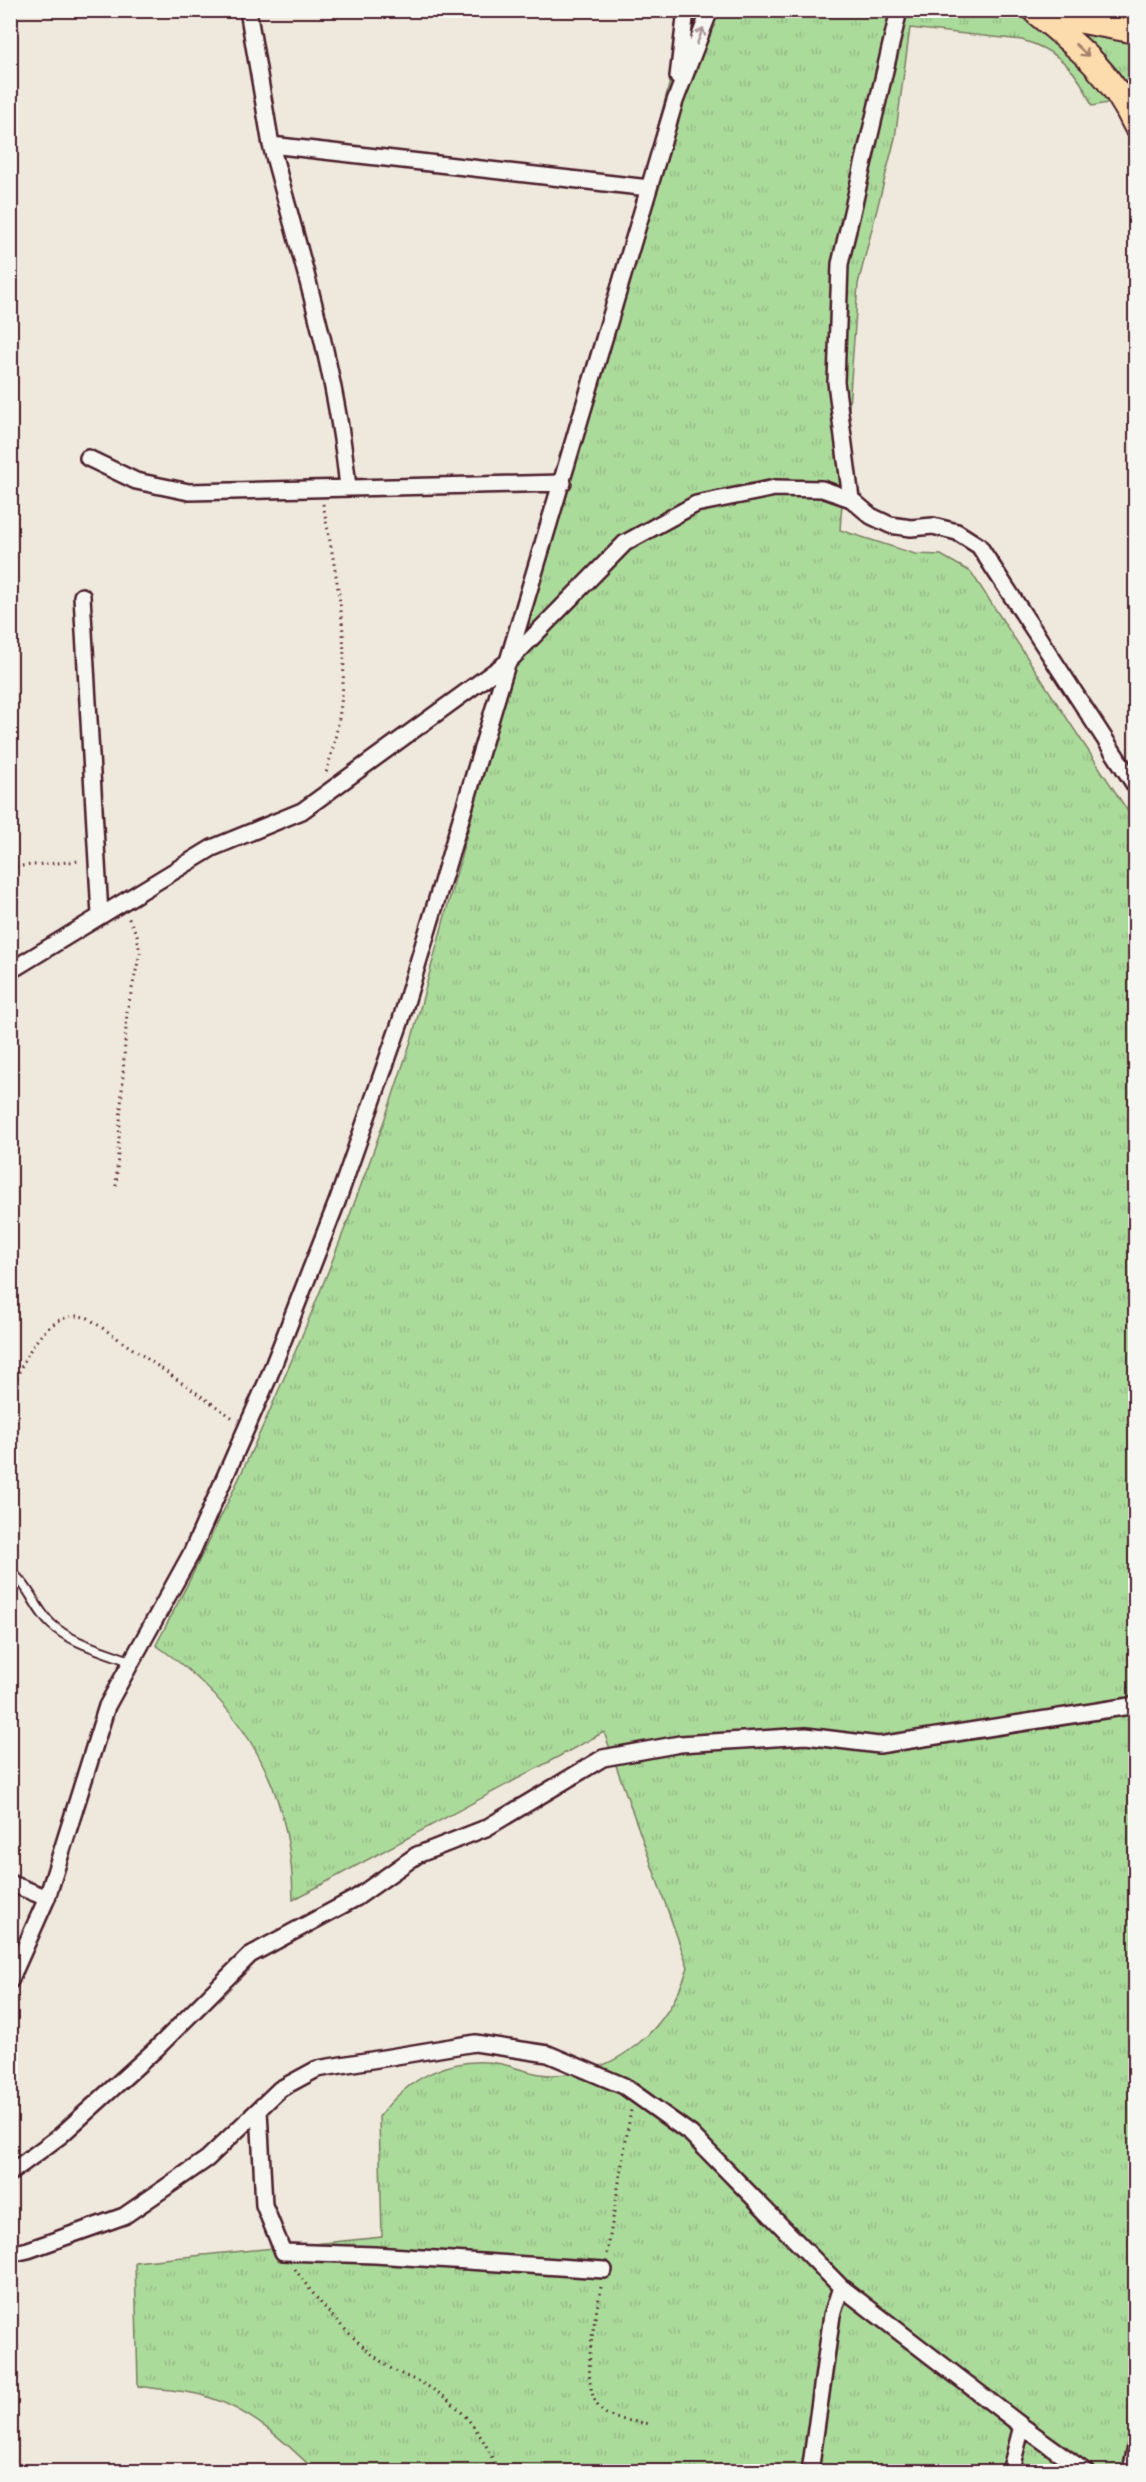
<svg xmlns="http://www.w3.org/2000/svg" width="1146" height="2482" viewBox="0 0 1146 2482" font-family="'Shantell Sans',sans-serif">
  <defs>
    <pattern id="grass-tufts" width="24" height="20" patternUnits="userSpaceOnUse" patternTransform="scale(1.5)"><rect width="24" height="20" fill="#abdb9b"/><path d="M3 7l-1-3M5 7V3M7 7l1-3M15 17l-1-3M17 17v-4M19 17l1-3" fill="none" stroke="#95bc86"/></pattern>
  </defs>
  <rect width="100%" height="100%" fill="#efe8dc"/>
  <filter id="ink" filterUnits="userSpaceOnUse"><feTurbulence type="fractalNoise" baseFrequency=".0167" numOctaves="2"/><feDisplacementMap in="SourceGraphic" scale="12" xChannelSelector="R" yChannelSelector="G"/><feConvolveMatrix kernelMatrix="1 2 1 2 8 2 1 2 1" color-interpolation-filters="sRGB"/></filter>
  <g filter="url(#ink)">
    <!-- grass -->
    <path fill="url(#grass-tufts)" stroke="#7a7d63" stroke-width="1.5" d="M689,11h446v87l-43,8c-13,-35 -35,-56 -70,-66l-112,-12 -15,110 -37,146 -18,246 75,24 26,1 30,17 164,250v1649h-820c-30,-30 -65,-61 -107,-74 -21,-7 -47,-7 -70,-11l-3,-124 247,-25 -3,-120c28,-39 74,-63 123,-53 17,4 31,11 49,11 67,0 118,-46 137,-108l-84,-235 -311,168c-1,-111 -47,-192 -137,-255 105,-198 187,-394 256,-607z"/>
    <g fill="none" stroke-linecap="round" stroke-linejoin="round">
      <defs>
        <path id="lane" d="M10,1572c20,13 24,36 41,52 21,20 55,27 81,38"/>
        <path id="street" d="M248,10l23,135 378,43
          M678,77l8,-67
          M271,145c30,113 66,226 77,343
          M88,458l48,23 53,11 374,-9
          M851,499l-15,-117 4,-118 59,-254
          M82,596l18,319
          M10,971l202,-123 90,-37 208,-151 115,-117 71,-39 79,-16 47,1 29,10 20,17 19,9 21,3 22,-2 24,6 22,14 157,241
          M10,1883l37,15
          M10,1981l37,-83 60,-192 84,-152 77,-175 69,-177 63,-179 275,-922 35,-91
          M259,2110l5,95 19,47 92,3 229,15
          M10,2173l50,-37 97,-88 93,-93 106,-57 61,-43 69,-27 117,-70 77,-14 126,-8 73,9 257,-40
          M10,2254l18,-4 96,-34 83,-57 73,-70 37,-20 158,-26 73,11 76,32 67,48 150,153 181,139 64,46
          M810,2472l22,-157 9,-28
          M1010,2472l12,-46
          M1131,2472l5,-26"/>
        <path id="primary" d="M1037,13c43,35 75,61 99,113
          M1040,13l96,18"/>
      </defs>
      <!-- lane casing -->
      <use href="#lane" stroke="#4a1f2b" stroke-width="12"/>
      <!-- street casing -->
      <use href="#street" stroke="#4a1f2b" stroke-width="20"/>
      <!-- primary casing -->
      <use href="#primary" stroke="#4a1f2b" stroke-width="28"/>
      <!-- path -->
      <path stroke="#4a1f2b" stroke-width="3" stroke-dasharray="1.5 4.5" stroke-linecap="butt" d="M323,504c19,102 34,166 3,269
        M10,867l70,-6
        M116,1186l11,-175 13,-58 -3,-18 -9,-18
        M10,1401c6,-32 36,-97 78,-83l145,100
        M607,2254l24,-144
        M295,2269c24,35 56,70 91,96 15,11 33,15 48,25 30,18 52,49 64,82
        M601,2287c-5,31 -27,110 7,128 12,6 29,6 42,9"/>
      <!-- lane -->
      <use href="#lane" stroke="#f6f6f2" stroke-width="8"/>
      <!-- street -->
      <use href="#street" stroke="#f6f6f2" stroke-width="15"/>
      <!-- primary -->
      <use href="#primary" stroke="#fcdcac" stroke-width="24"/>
    </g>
    <!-- one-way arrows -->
    <defs><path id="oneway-shaft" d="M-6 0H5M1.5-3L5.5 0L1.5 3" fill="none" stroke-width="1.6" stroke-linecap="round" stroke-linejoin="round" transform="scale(1.5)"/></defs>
    <use stroke="#a99598" href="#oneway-shaft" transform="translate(700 36) rotate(-69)"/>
    <use stroke="#a37e6c" href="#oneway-shaft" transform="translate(1082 50) rotate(42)"/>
  </g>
  <!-- margin -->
  <rect width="1146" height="2482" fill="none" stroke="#f6f6f2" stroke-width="36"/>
  <rect x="18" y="18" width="1110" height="2446" fill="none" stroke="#4a1f2b" stroke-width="2" filter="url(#ink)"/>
</svg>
